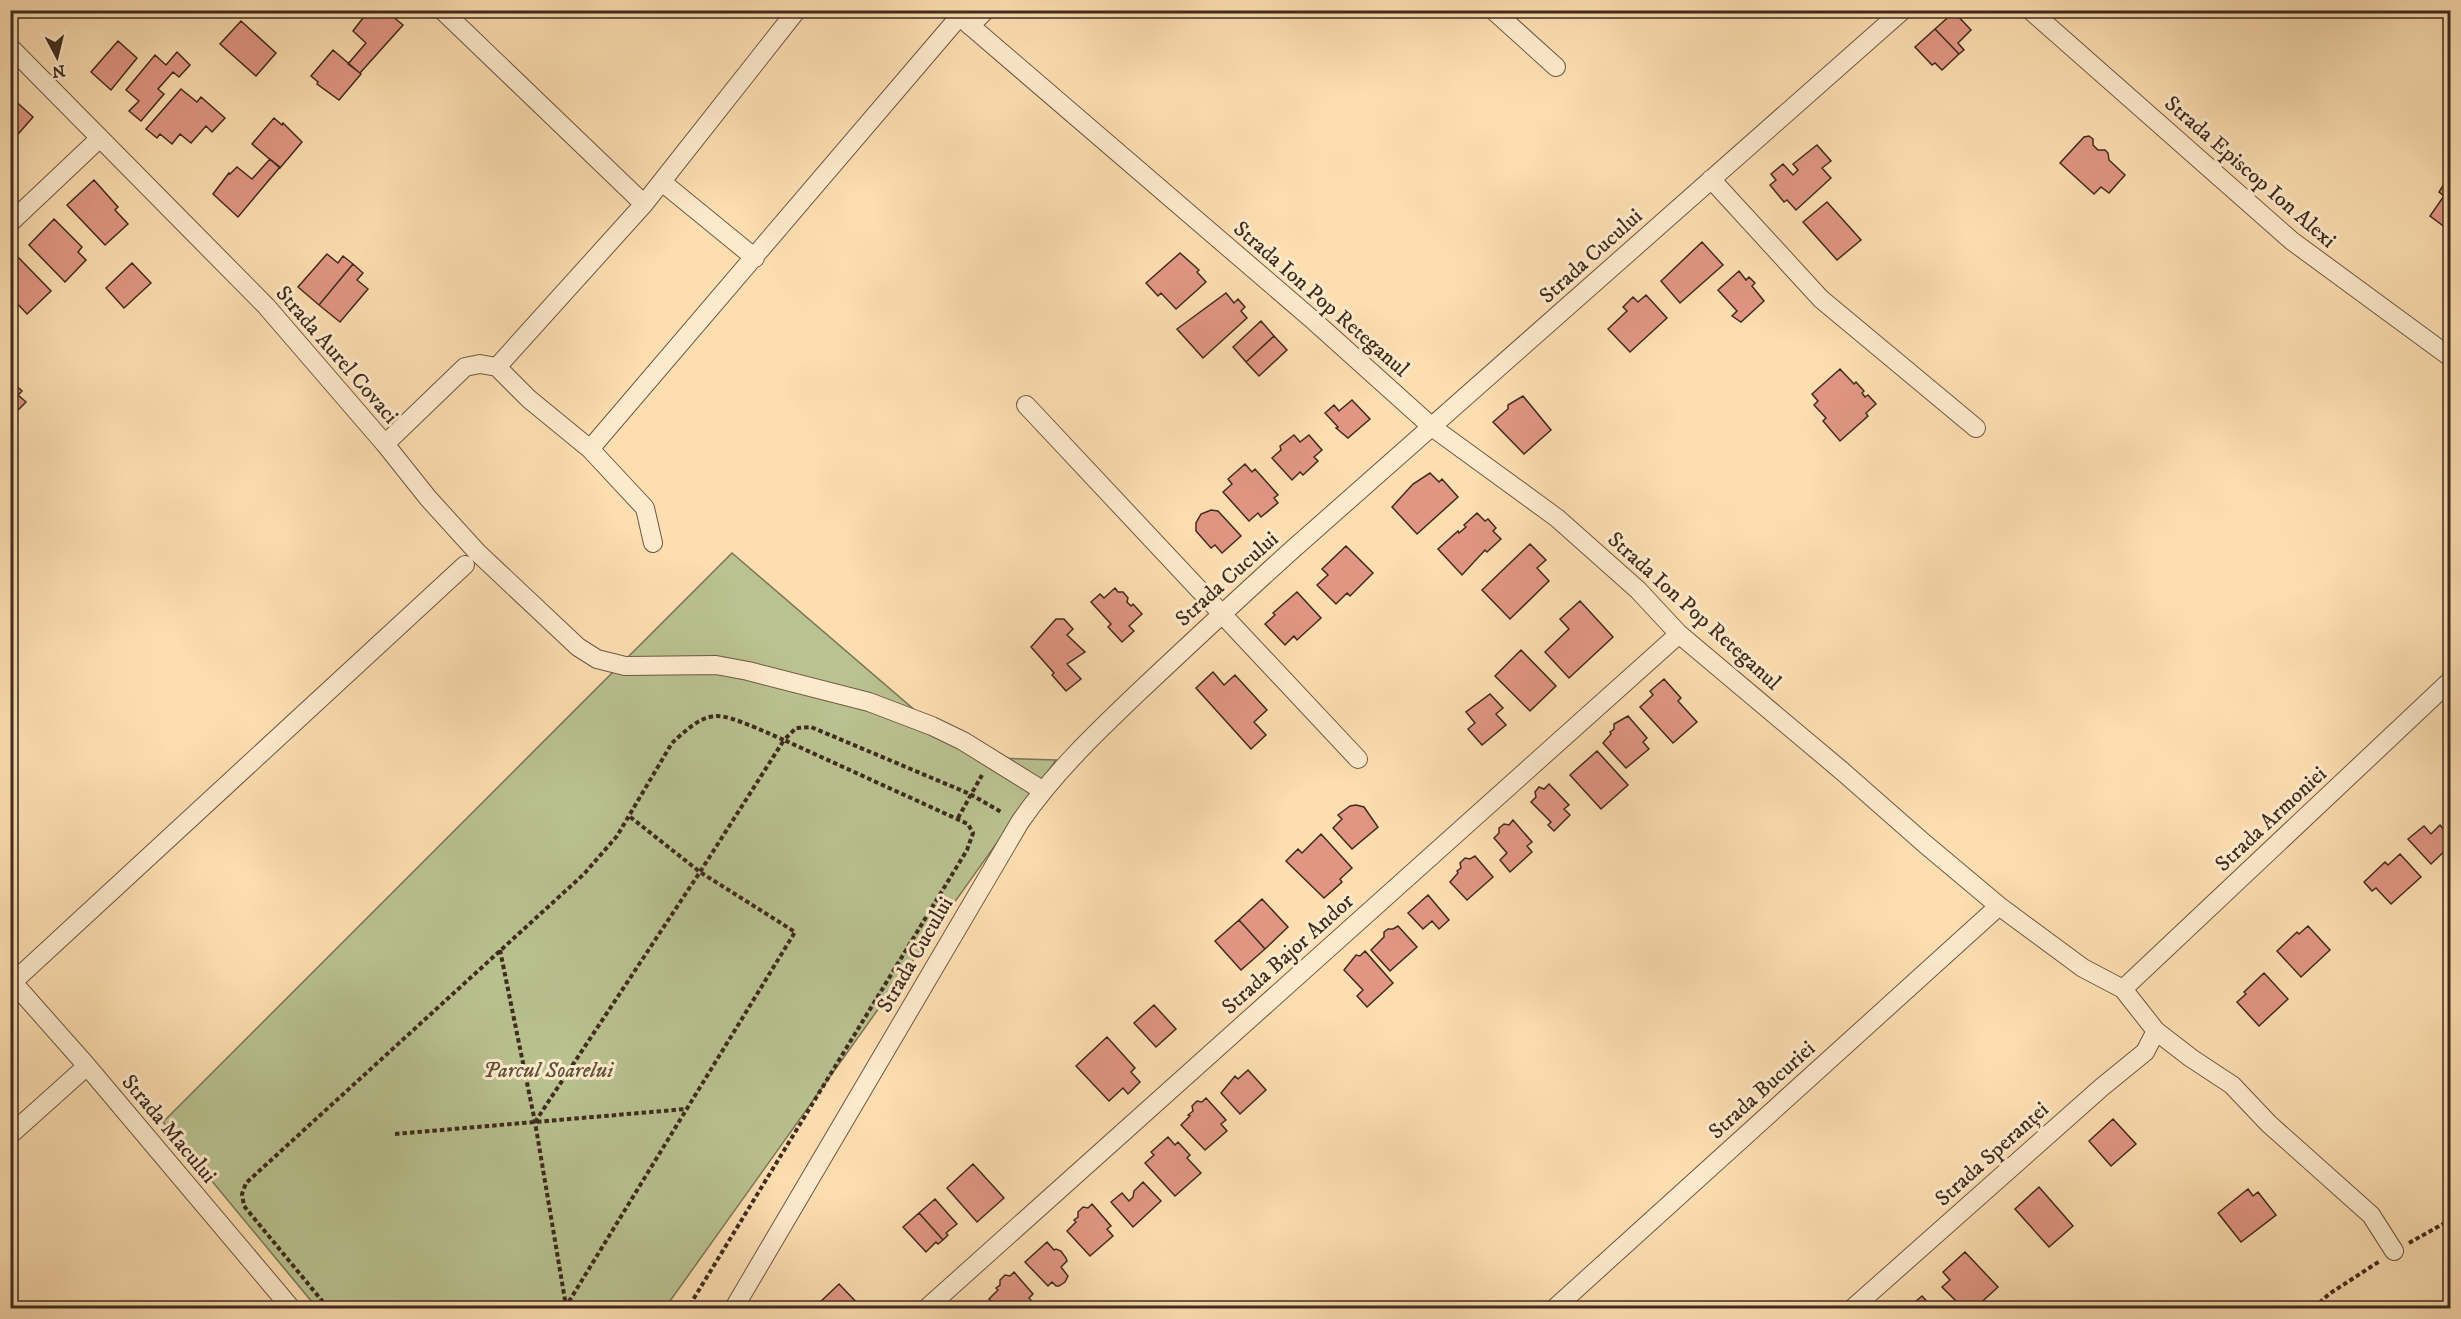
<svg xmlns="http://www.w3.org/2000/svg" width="2461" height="1319" viewBox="0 0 2461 1319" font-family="'IM FELL DW Pica',serif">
  <rect width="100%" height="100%" fill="#fcdeb1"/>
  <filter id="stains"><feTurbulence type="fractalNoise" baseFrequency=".00333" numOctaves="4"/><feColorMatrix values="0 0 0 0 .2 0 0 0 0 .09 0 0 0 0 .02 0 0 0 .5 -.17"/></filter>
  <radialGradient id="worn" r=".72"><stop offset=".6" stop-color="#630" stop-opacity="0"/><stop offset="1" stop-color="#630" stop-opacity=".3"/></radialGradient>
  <!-- green -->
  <path fill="#b9c290" stroke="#7c7657" stroke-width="1.5" d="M732,553l206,177 59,28 59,2 -391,548h-348l-154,-186z"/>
  <!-- building -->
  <path fill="#e19683" stroke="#3f2b1e" stroke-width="1.5" d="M369,10h16l18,15 -43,48 -12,-9 18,-21 -13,-12z
    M1954,12l17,18 -13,13 6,7 -5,4 -24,-25z
    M241,21l35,32 -20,23 -36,-32z
    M1935,29l24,25 -17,16 -7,-7 -3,2 -17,-18z
    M118,41l19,17 -26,32 -20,-18z
    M333,50l28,24 -22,26 -22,-16 1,-2 -7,-6z
    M177,52l13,13 -11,12 -6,-5 -15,17 6,5 -23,27 -12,-10 10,-10 -13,-11 29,-35 11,10z
    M181,89l16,13 4,-5 24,21 -13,14 -6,-6 -15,17 -11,-9 -8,10 -12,-10 -3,4 -11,-9z
    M10,96l23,21 -21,24 -2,-1z
    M274,118l8,7 1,-2 19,19 -22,26 -28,-24z
    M2089,136l4,3v6l5,5h7l3,3 1,7 16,15 -16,18 -8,-6 -7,7 -34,-31 24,-26z
    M1817,145l14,16 -9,7 9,10 -35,32 -9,-10 -3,2 -14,-17 6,-5 -5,-6 12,-10 10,11 5,-5 -5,-6z
    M270,159l10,8 -42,50 -25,-23 16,-21 1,1 7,-7 15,12z
    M94,180l24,27 -3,3 13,14 -23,21 -38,-40z
    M2444,184l6,3v35l-4,6 -16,-12 14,-20 -5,-4z
    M1827,202l34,38 -24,20 -34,-38z
    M54,219l28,28 -4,5 8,8 -21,22 -36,-37z
    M1702,242l21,23 -43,38 -19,-22z
    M1180,253l19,17 -2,2 9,10 -30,27 -15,-16 -3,3 -12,-13z
    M327,254l11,9 5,-7 10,8 -34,41 -21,-18z
    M16,255l35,36 -24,23 -17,-18v-36z
    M132,263l19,20 -27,25 -18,-20z
    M353,264l10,9 -6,7 11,9 -28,33 -21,-17z
    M1739,271l7,9 3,-3 6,6 -3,3 12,15 -23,21 -9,-6 5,-5 -19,-21z
    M1226,293l8,10 4,-4 7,8 -4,4 6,7 -44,40 -26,-29z
    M1646,295l21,23 -37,34 -22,-23 19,-18 -4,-4 10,-10 5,5z
    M1261,321l13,15 -28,26 -13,-15z
    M1274,336l13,14 -28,26 -13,-14z
    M1840,369l14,15 2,-2 8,9 -2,2 3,4 3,-2 8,9 -10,9 2,3 -28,25 -17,-20 3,-3 -12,-13 4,-4 -6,-7z
    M10,380l12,11 -4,4 8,7 -16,16z
    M1523,396l28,34 -27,24 -31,-32 15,-13v-4z
    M1352,400l18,19 -22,19 -12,-10 2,-1 -13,-14 9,-8 5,6z
    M1294,435l6,7 9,-7 13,15 -8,7 4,4 -15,14 -3,-3 -8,8 -20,-22 9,-8 -1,-4z
    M1245,464l7,8 3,-3 23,26 -4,3 4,5 -17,14 -3,-4 -9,8 -26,-29 9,-8 -4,-5z
    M1430,473l9,9 3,-3 16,18 -41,37 -25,-27 21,-23z
    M1218,511l23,25 -19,17 -7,-8 -4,3 -15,-17v-8l5,-9 10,-4z
    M1477,513l8,8 3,-2 8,9 -3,3 8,8 -14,13 -2,-2 -23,25 -24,-26 20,-18 1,2 7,-6 -2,-2z
    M1530,544l16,16 -9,8 12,13 -39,38 -28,-29z
    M1346,546l27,27 -23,23 -3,-3 -11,11 -19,-19 11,-10 -6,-6z
    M1115,588l3,4h5l5,6 -1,4 4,4 2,-2 9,10 -13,12 5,5 -12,11 -14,-15 3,-3 -20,-22 9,-8 4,4z
    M1297,592l24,26 -24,22 -3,-4 -9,9 -20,-21 10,-9 -2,-2z
    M1580,601l33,36 -44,41 -24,-26 24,-23 -9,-10z
    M1056,619h8l9,10 -6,6 18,17 -18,12 14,15 -15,12 -14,-16 2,-2 -23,-26z
    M1521,650l35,36 -26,25 -35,-35z
    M1213,672l11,13 11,-10 32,35 -13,12 12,13 -15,14 -55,-61z
    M1664,679l17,19 -3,3 19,21 -24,21 -33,-36 13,-12 -3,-4z
    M1490,694l13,14 -7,6 10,11 -24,20 -14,-16 7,-6 -9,-11z
    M1628,716l19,22 -4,4 6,7 -23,19 -23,-25 8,-9 -1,-2 4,-3v-5z
    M1597,751l31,34 -27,24 -31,-34z
    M1549,784l20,21 -5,4 6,6 -16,16 -6,-6 3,-3 -20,-20 5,-5 -1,-5 4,-5 5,2z
    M1356,805l8,2 14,20 -26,22 -19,-21 9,-9 -4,-4 12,-9z
    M1513,820l19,22 -5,4 5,6 -22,20 -10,-12 7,-7 -13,-15 5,-5v-5l5,-4 5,1z
    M2440,825l10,12v9l-19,18 -23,-25 16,-13 7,8z
    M1321,834l31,34 -12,11 2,3 -18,16 -38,-37 12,-12 4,4z
    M2400,854l21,23 -30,27 -15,-16 -4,3 -8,-9 21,-20 3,3z
    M1475,856l18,21 -26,23 -17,-18 8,-9 -1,-2 4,-3 -1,-5 5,-5 5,1z
    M1428,895l21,25 -10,9 -7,-8 -9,8 -15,-16z
    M1262,899l26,28 -23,22 -26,-29z
    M1239,920l26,29 -24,21 -26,-29z
    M1398,926l19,21 -27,24 -19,-21 13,-13v-5l4,-3h5z
    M2308,926l22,24 -29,27 -24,-26 20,-19 2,2z
    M1365,951l28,32 -26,24 -10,-11 6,-6 -19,-20 12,-15 4,1z
    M2264,973l24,26 -29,27 -22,-24 9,-8 -2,-2z
    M1154,1005l22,24 -20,18 -22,-24z
    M1107,1037l28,31 -4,4 9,10 -12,12 -5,-6 -14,13 -33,-35z
    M1248,1070l18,20 -26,24 -19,-21 14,-17 3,3z
    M1206,1098l20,22 -5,4 6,7 -22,19 -24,-25 9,-9 -2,-1 5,-4 -1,-5 5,-5 5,1z
    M2113,1119l23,25 -25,22 -22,-25z
    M1168,1137l7,8 3,-3 12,13 -3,3 14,15 -26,23 -30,-33 9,-8 -3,-3z
    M973,1164l31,34 -27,24 -30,-34z
    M1143,1182l18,19 -28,26 -22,-25 11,-9 7,8 4,-4 1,-6z
    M2039,1187l34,39 -24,21 -34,-38z
    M2248,1189l5,7 5,-4 18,23 -35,27 -23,-29z
    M935,1199l22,25 -11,9 2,2 -5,5 -24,-27z
    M1092,1204l19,22 -4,3 6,7 -23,20 -23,-25 9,-9 -2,-2 4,-3v-5l5,-5 5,1z
    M919,1213l24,27 -5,4 -2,-2 -10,10 -23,-25z
    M1047,1242l7,8 2,-1 5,2 5,7 1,3 -6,6 7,9 -3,6 -6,4h-3l-4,-4 -4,4 -23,-24z
    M1965,1252l33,35 -23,21h-12l-21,-21 8,-7 -7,-8z
    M1014,1272l19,22 -4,4 6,7 -5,3h-32l-9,-9 9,-9 -2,-2 4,-3v-5l5,-5 5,1z
    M839,1284l23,24h-44l-2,-2z
    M1922,1296l11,12h-25z"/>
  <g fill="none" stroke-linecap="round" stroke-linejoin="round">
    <defs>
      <path id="minor" d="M442,10l202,194
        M952,10l362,311 118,106 125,91 81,72 41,44 163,137 83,73 74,62 84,62 40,21 33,42 35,27 41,27 37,39 102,91 23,36
        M1493,10l63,57
        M2030,10l262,231 158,116
        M970,26l16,-16
        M10,47l256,259 119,138 80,-77 15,-3 17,3 32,32 61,50 55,59 8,35
        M1711,179l110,120 155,129
        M662,182l93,76
        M10,223l90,-85
        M497,367l147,-163 153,-194
        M1026,405l332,354
        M385,444l43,54 49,54 101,95 19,12 28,7 91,-1 32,6 121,31 63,24 31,15 79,49
        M590,449l369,-432
        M10,979l77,87 204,242
        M13,982l452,-417
        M2123,989l327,-308
        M10,1135l77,-69
        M734,1308l286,-486c35,-51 79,-92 124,-135 49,-46 98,-92 148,-137l611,-540
        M927,1308l752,-674
        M1555,1308l444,-402
        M1853,1308l249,-221 43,-35 11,-21"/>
    </defs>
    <!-- minor casing -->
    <use href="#minor" stroke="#6e5843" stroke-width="20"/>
    <!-- path -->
    <path stroke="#3f2b1e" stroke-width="4" stroke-dasharray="4.5 3" stroke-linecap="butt" d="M958,818l24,-43
      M500,950l35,172 31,184 3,2
      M535,1122l165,-250 84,-132 184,84 5,9 -6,17 -279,458
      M395,1134l291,-25
      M2409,1243l41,-23
      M328,1308l-84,-102 -2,-12 4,-11 338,-309 33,-38 55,-93c12,-11 27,-26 44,-27 15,-1 53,18 68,24l12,-12 15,-1 159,67 33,19
      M565,1308l230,-376 -95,-60 -71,-56
      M2314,1308l15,-14 51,-33"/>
    <!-- minor -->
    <use href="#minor" stroke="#fdeacc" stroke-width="18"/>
  </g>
  <g text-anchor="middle" stroke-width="6" stroke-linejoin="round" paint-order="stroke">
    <!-- street labels -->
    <g font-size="22" fill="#3f2b1e" stroke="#fdeacc">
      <text transform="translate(2251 171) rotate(41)" y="8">Strada Episcop Ion Alexi</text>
      <text transform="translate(1590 255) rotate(-42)" y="8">Strada Cucului</text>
      <text transform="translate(1322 298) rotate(41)" y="8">Strada Ion Pop Reteganul</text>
      <text transform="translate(338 354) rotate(49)" y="8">Strada Aurel Covaci</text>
      <text transform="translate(1226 578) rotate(-42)" y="8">Strada Cucului</text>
      <text transform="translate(1695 610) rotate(42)" y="8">Strada Ion Pop Reteganul</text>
      <text transform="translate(2270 818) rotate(-43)" y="8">Strada Armoniei</text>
      <text transform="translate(1287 953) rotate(-42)" y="8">Strada Bajor Andor</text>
      <text transform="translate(914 954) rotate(-60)" y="8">Strada Cucului</text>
      <text transform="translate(1761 1089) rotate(-42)" y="8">Strada Bucuriei</text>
      <text transform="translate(170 1128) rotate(50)" y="8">Strada Macului</text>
      <text transform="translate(1991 1153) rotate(-42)" y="8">Strada Speranței</text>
    </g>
    <!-- park labels -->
    <g font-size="22" font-style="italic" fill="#5e513a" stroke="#fdeacc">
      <text x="548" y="1077">Parcul Soarelui</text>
    </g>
  </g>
  <!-- margin -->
  <rect width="2461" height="1319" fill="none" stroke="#fcdeb1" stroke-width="36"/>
  <rect x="12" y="12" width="2437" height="1295" fill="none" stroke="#3f2b1e" stroke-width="3"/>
  <rect x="18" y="18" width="2425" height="1283" fill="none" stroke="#3f2b1e" stroke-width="1.5"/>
  <!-- north arrow -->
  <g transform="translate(57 57) rotate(173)" stroke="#fdeacc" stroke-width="4.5" paint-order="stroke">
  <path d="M0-4.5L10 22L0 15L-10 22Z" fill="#3f2b1e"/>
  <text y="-9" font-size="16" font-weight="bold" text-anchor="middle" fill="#3f2b1e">N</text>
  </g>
  <rect width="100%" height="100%" filter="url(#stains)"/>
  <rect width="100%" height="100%" fill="url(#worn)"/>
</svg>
